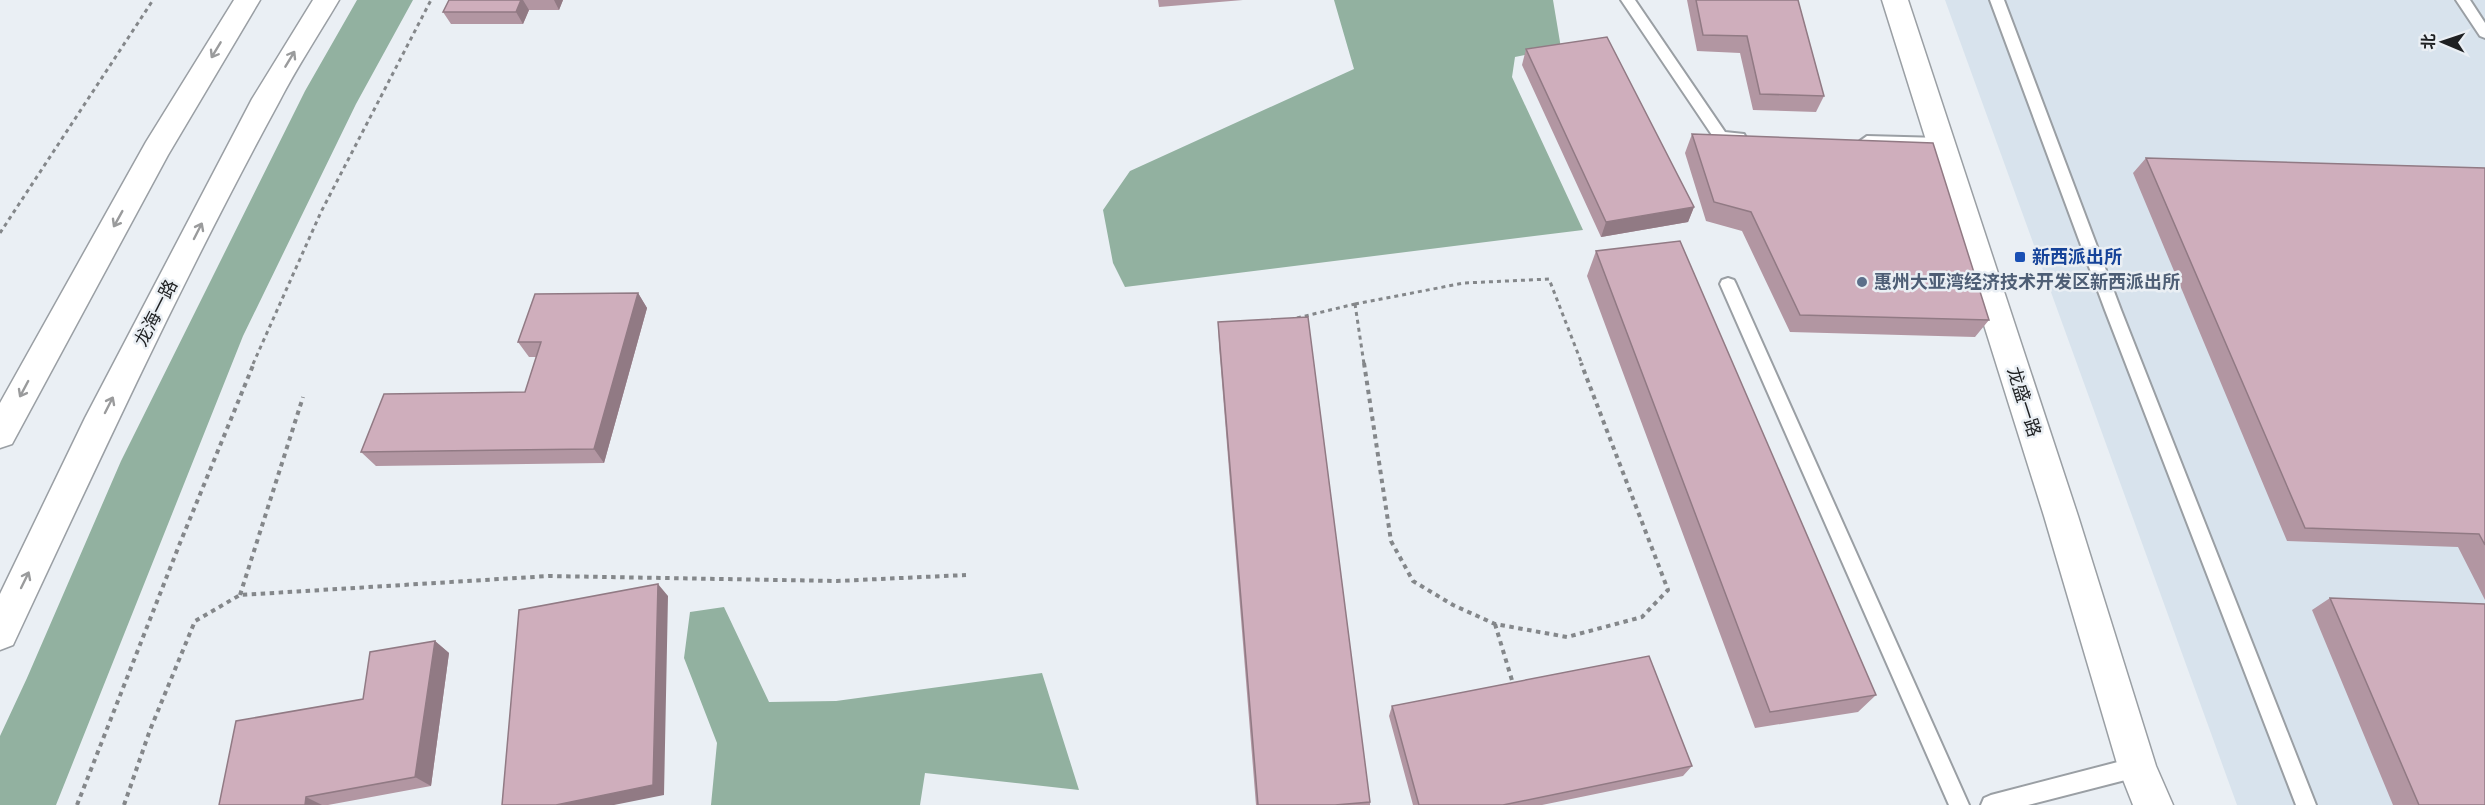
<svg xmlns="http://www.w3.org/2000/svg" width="2485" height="805" viewBox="0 0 2485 805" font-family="'Exo 2','Noto Sans SC',sans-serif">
  <rect width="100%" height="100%" fill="#eaeff4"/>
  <!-- built -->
  <path fill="#d8e3ed" d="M1945,0h540v805h-248z"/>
  <!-- forest -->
  <path fill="#92b1a0" d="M357,0h56l-57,104 -113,232 -187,469h-56v-69l27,-58 94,-217 184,-370z
    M1334,0h219l8,48 -46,9 -3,20 71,153 -458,57 -12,-24 -10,-53 27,-39 224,-102z
    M724,607l45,95 67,-1 206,-28 37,117 -154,-17 -5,32h-209l6,-62 -33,-85 6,-46z"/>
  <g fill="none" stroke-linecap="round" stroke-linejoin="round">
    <defs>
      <path id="service" d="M1621,0h14l90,132 19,2 2,4 -2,4 -28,-1z
        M1990,0h14l117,310 195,495h-20l-191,-495z
        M2456,0h14l15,23v15l-5,-2z
        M1867,136l74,2 7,5 -7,5 -74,-2 -7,-5z
        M1728,278l6,2 2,4 233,521h-20l-229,-521 2,-4z
        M2137,757l7,3 3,7 -3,7 -7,3 -109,28h-47l3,-7 7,-3z"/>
      <path id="minor" d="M1882,0h26l170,516 78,250 17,39h-40l-15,-38 -74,-251z"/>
      <path id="primary" d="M234,0h26l-92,155 -156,289 -12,4v-45l146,-261z
        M313,0h26c-20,34 -42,67 -60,102 -96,176 -181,361 -266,543l-13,5v-56l85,-176 167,-319z"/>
    </defs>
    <!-- service casing -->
    <use href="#service" stroke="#9a9fa4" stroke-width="4"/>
    <!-- minor casing -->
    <use href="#minor" stroke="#9a9fa4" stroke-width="3"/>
    <!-- primary casing -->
    <use href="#primary" stroke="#9a9fa4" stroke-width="3"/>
    <!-- path-far1 -->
    <path stroke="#84878a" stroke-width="3" stroke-dasharray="4 4" stroke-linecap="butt" d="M0,233l153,-233
      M1355,304l9,60
      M1355,304l109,-21 85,-4 33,85
      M1297,318l58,-14
      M253,364l68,-152 110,-212"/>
    <!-- path -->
    <path stroke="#84878a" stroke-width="4" stroke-dasharray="4.5 4.5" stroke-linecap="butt" d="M1364,363l27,178 22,40 40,24 42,19 72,13 75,-20 26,-27 -87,-227
      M240,595l63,-198
      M1495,624l19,63
      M77,805l103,-262 74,-180
      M124,805l26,-75 45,-109 45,-26 309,-19 288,5 129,-6"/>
    <!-- service -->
    <use href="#service" fill="#fff" fill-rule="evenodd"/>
    <!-- minor -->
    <use href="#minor" fill="#fff" fill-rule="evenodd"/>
    <!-- primary -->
    <use href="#primary" fill="#fff" fill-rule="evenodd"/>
  </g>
  <!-- wall -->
  <path fill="#b296a2" d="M449,0h114l-4,10h-30l-6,14h-72l-8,-12z
    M1158,0h85l-84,7z
    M1687,0h111l26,96 -8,16 -63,-2 -13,-57 -43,-2z
    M1526,49l168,158 -6,15 -87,15 -79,-172z
    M1692,134l297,186 -14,17 -185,-5 -48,-101 -36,-10 -21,-68z
    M2146,158l339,10v432l-27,-53 -171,-6 -154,-368z
    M1596,251l280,444 -18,17 -103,16 -168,-452z
    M638,293l9,15 -43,155 -228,3 -15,-14 164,-60 11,-35h-7l-11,-15z
    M1218,322l152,480v3h-114l-37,-459z
    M2330,598l155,207h-92l-81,-195z
    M435,641l14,12 -18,133 -103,19h-109l144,-106z
    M1392,706l300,60 -9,10 -141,29h-129l-24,-89z"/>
  <!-- shaded-wall -->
  <path fill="#917a84" d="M521,0h2l6,10 -6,14 -7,-12z
    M554,0h9l-4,10z
    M1694,207l-6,15 -87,15 5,-15z
    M638,293l9,15 -43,155 -10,-14z
    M658,584l10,12 -4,199 -50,10h-58z
    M435,641l14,12 -18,133 -16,-9z
    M306,797l16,8h-17z"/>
  <!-- building -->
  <path fill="#cfaebc" stroke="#917a84" stroke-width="1.5" d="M449,0h72l-5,12h-73z
    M1696,0h102l26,96 -64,-2 -13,-58 -44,-1z
    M1607,37l87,170 -88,15 -80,-173z
    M1692,134l241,9 56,177 -189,-5 -49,-103 -37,-10z
    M2146,158l339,10v377l-6,-11 -174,-6z
    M1680,241l196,454 -106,17 -174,-461z
    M638,293l-44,156 -233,3 23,-58 141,-2 16,-50h-23l17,-48z
    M1308,317l62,485 -35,3h-77l-40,-483z
    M658,584l-5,201 -97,20h-54l17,-195z
    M2330,598l155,6v201h-66z
    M435,641l-20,136 -109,20 -1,8h-86l17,-84 127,-22 7,-47z
    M1649,656l43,110 -189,39h-84l-27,-99z"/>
  <!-- one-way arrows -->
  <defs><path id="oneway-shaft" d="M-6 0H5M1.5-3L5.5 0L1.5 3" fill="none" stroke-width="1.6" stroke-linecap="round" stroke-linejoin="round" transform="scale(1.5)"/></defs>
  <g stroke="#9a9b9c">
    <use href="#oneway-shaft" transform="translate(216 50) rotate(121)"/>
    <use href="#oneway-shaft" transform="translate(290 59) rotate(-59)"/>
    <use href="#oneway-shaft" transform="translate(118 219) rotate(119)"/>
    <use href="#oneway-shaft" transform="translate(198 231) rotate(-63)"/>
    <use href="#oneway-shaft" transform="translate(24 389) rotate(118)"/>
    <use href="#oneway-shaft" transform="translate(109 405) rotate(-63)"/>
    <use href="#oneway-shaft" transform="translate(25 580) rotate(-64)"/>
  </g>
  <!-- markers -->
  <rect fill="#1a4fb4" stroke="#eaeff4" stroke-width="2" x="2014" y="251" width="12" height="12" rx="3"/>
  <circle fill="#5c6f8a" stroke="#eaeff4" stroke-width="2" cx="1862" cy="282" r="6"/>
  <g text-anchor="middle" stroke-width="5" stroke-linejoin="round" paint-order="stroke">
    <!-- transit labels -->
    <g font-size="18" font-weight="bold" fill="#164399" stroke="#eaeff4" text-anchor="start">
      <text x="2032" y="263">新西派出所</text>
    </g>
    <!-- service labels -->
    <g font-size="18" font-weight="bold" fill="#4e5e75" stroke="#eaeff4" text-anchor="start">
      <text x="1874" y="288">惠州大亚湾经济技术开发区新西派出所</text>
    </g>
    <!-- street labels -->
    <g font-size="18" fill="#1e2022" stroke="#eaeff4">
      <text transform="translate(156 313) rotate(-63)" y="6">龙海一路</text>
      <text transform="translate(2024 402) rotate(72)" y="6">龙盛一路</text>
    </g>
  </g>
  <!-- north arrow -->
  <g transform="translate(2443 42) rotate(272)" stroke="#eaeff4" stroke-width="4.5" paint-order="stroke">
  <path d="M0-4.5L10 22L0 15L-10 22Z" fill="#1e2022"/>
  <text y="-9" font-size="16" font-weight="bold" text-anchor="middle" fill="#1e2022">北</text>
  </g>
</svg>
